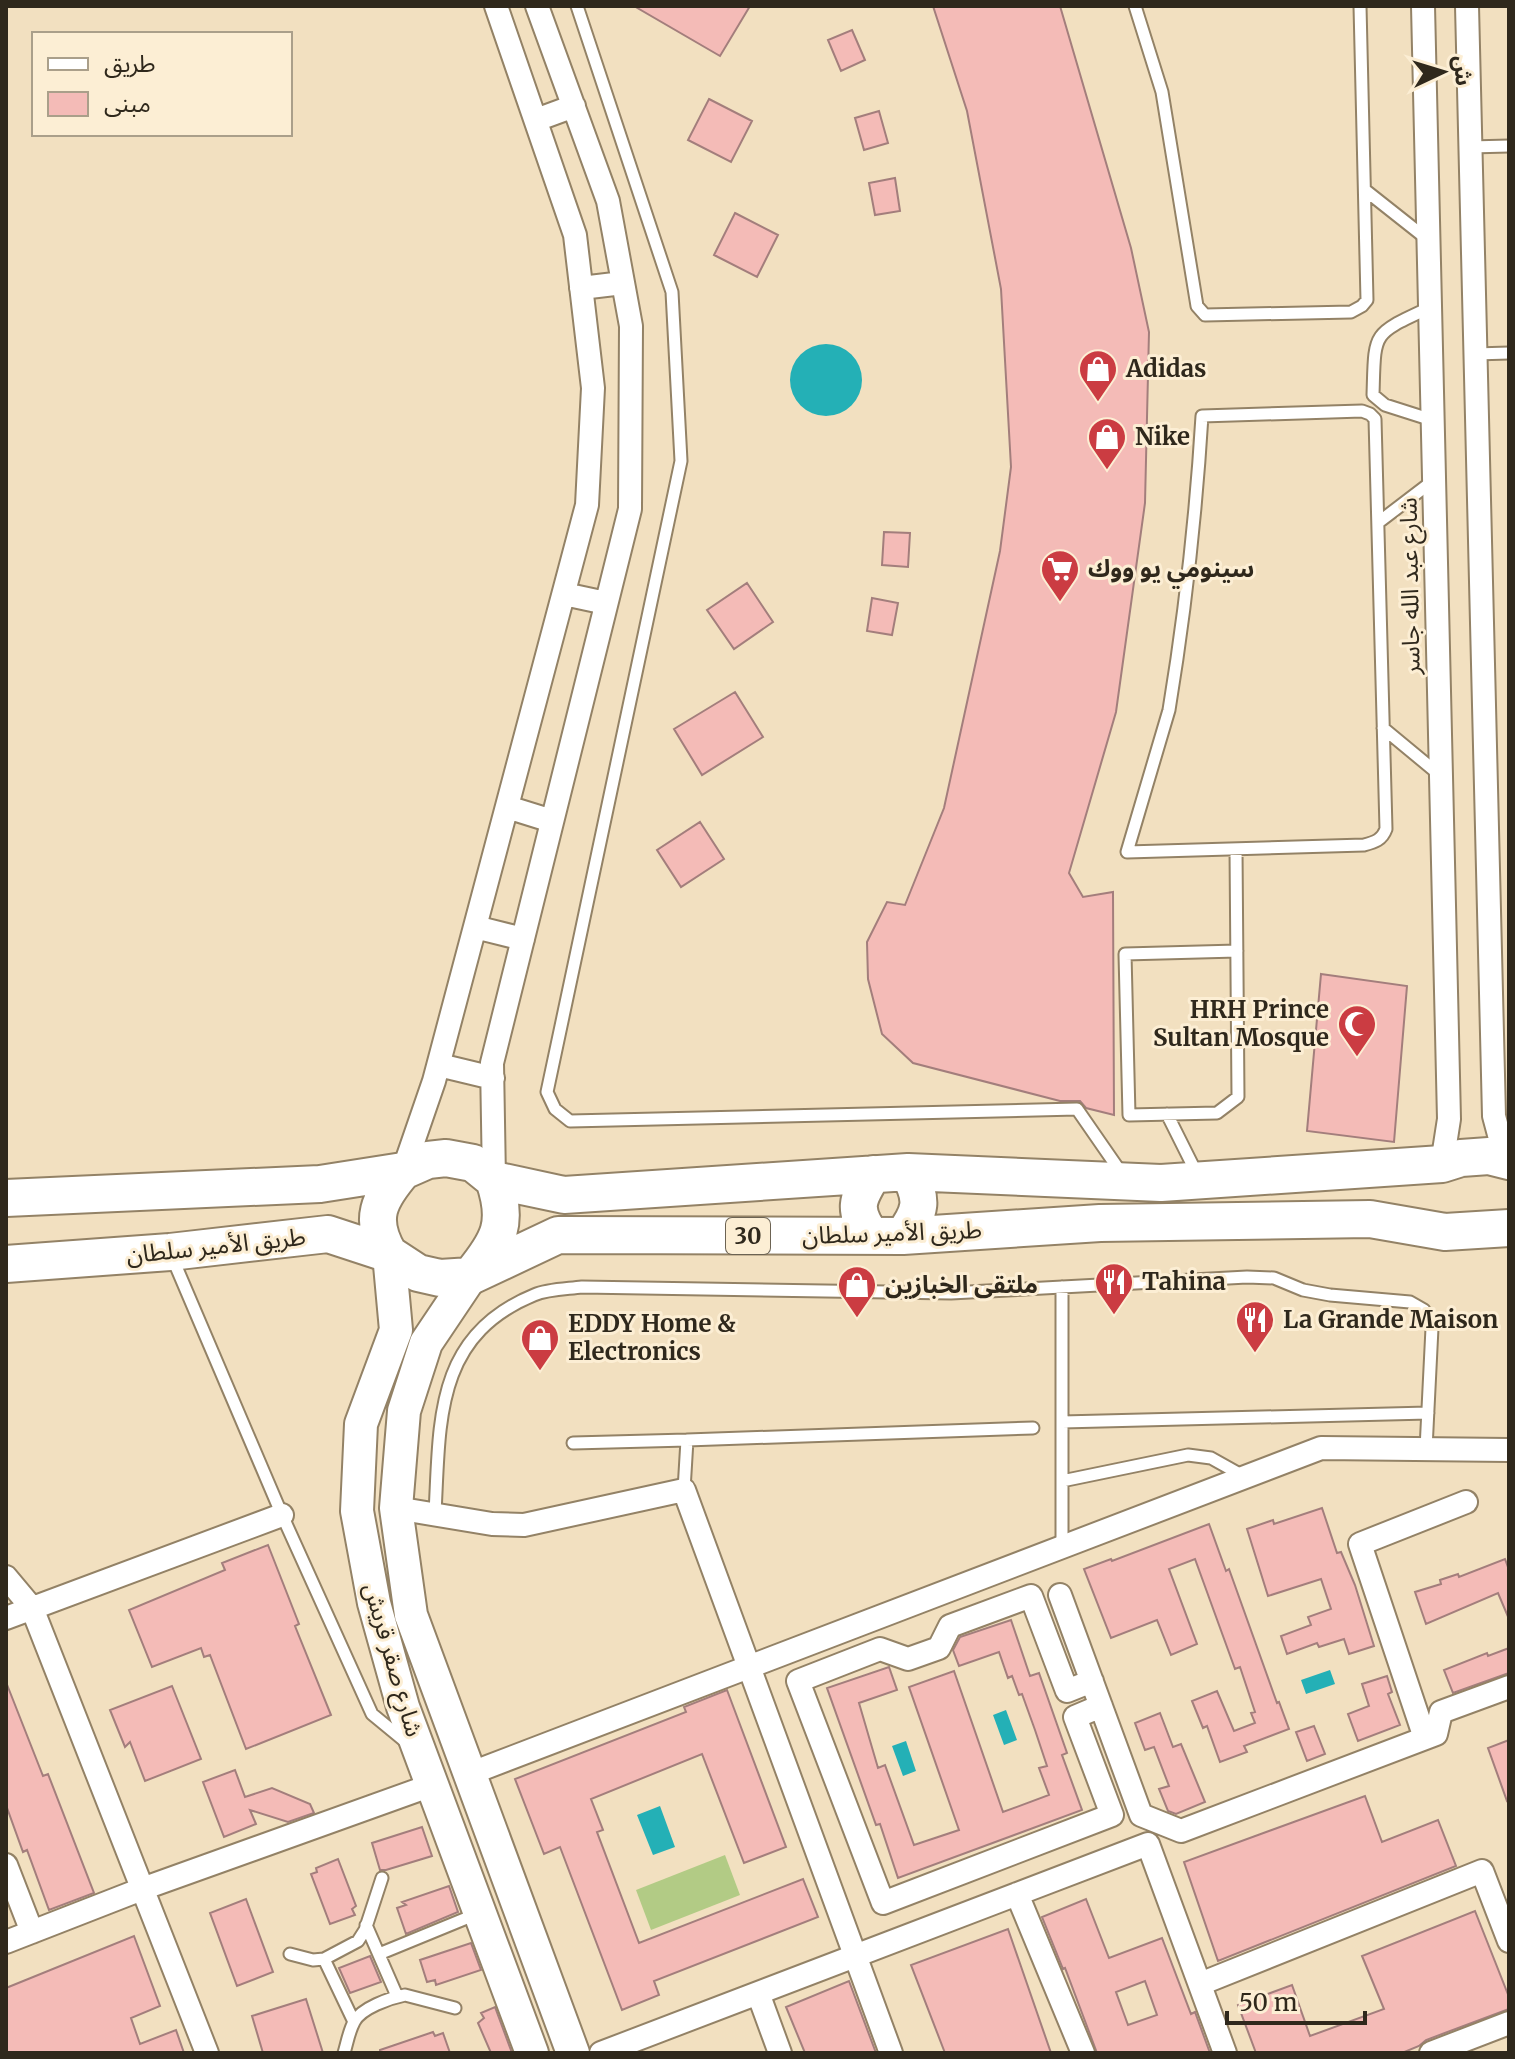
<svg xmlns="http://www.w3.org/2000/svg" width="1515" height="2059" viewBox="0 0 1515 2059" font-family="Merriweather,'Noto Sans Arabic',serif">
  <rect width="100%" height="100%" fill="#f2e0c0"/>
  <!-- green -->
  <path fill="#b2cb85" d="M725,1855l15,40 -89,35 -15,-40z"/>
  <!-- water -->
  <path fill="#24b0b6" d="M790 380a36 36 0 1 1 72 0a36 36 0 1 1-72 0Z
    M1330,1670l5,14 -29,10 -5,-14z
    M1006,1710l11,30 -13,5 -11,-30z
    M906,1741l10,30 -13,5 -11,-30z
    M660,1806l15,41 -22,8 -16,-40z"/>
  <!-- building -->
  <path fill="#f4bbb7" stroke="#a37e7c" stroke-width="2" fill-rule="evenodd" d="M634,6h116l-30,50z
    M933,6h127l71,242 18,84 -4,171 -29,209 -47,161 14,24 30,-5 1,223 -28,-7 -6,-7h-20l-147,-38 -31,-29 -14,-55 -1,-37 20,-40 18,3 39,-97 56,-257 11,-84 -10,-178 -34,-178z
    M852,30l13,30 -24,11 -13,-31z
    M709,99l43,22 -21,41 -43,-22z
    M879,111l9,32 -24,7 -9,-32z
    M895,178l5,33 -25,4 -6,-32z
    M735,213l43,22 -21,42 -43,-22z
    M884,532l26,1 -2,34 -26,-2z
    M747,583l26,39 -39,27 -27,-39z
    M872,598l26,5 -6,32 -25,-4z
    M735,692l28,45 -61,38 -28,-46z
    M700,822l24,37 -43,28 -24,-37z
    M1321,974l86,12 -13,156 -87,-11z
    M1322,1508l15,45 4,-1 14,33 19,61 -25,8 -5,-15 -25,8 -2,-4 -30,11 -6,-18 30,-11 -3,-8 23,-8 -10,-30 -53,17 -21,-67 26,-9 1,4z
    M1209,1524l17,47 3,-2 48,134 2,-1 10,27 -45,17 3,6 -27,10 -13,-36 -4,2 -11,-27 25,-10 17,40 21,-8 -4,-10 4,-1 -15,-45 -5,2 -40,-110 -26,10 28,75 -26,11 -14,-35 -46,18 -27,-69 27,-10 1,2z
    M268,1545l31,79 -4,2 36,89 -85,34 -36,-94 -6,2 -3,-9 -49,19 -23,-57 96,-40 -3,-7z
    M1505,1559l4,11v49l-11,-26 -72,31 -11,-32 26,-8 -1,-4 18,-6 1,3z
    M1011,1620l19,56 9,-3 28,80 -5,2 20,55 -184,68 -18,-54 -4,1 -49,-137 62,-21 8,23 -38,13 19,65 7,-3 29,80 45,-15 -50,-143 45,-16 49,141 46,-17 -10,-27 8,-2 -12,-36 -13,-36 -3,1 -7,-19 -4,2 -9,-26 -40,14 -6,-16 7,-13z
    M1509,1648v25l-56,20 -9,-23 43,-17 1,3z
    M1387,1676l5,16 -4,2 12,31 -42,16 -10,-27 21,-8 -7,-22z
    M6,1682l37,94 5,-2 46,119 -45,17 -22,-60 -4,2 -17,-47z
    M172,1686l29,73 -56,22 -15,-39 -5,5 -15,-37z
    M727,1690l59,157 -42,16 -42,-109 -111,45 12,31 -6,2 42,111 164,-64 15,38 -164,64 5,14 -37,15 -62,-163 -16,7 -29,-75 171,-67 -2,-5z
    M1160,1713l13,34 8,-3 24,58 -29,12 -8,-3 -9,-22 10,-3 -15,-39 -9,3 -10,-27z
    M1314,1726l11,28 -18,7 -11,-29z
    M1509,1740v60l-2,1 -19,-53z
    M235,1770l10,27 27,-9 38,16 4,9 -26,9 -38,-12 6,14 -32,13 -21,-55z
    M1365,1796l17,46 56,-22 18,46 -238,95 -34,-99z
    M422,1827l10,29 -46,14h-6l-8,-27z
    M338,1859l18,47 -4,3 3,6 -25,9 -19,-50 6,-2 -1,-4z
    M449,1886l9,26 -52,22 -9,-26 9,-3 -4,-3z
    M246,1899l27,73 -36,14 -27,-73z
    M1086,1899l23,59 53,-20 29,76 4,-2 15,41h-113l-32,-85 -2,1 -21,-52zM1145,1981l12,34 -29,10 -12,-33z
    M1475,1911l34,86v12l-83,31 -7,6 -17,7h-146l-18,-48 54,-20 18,51 74,-27 -22,-53z
    M1008,1929l43,124h-106l-34,-88z
    M134,1936l26,70 -29,12 9,26 36,-14 8,23h-178v-65z
    M471,1943l10,27 -45,15 -1,-5 -8,2 -7,-22z
    M370,1956l11,26 -31,11 -11,-25z
    M849,1981l27,72h-71l-19,-46z
    M306,1999l17,54h-60l-11,-37z
    M495,2007l17,46h-21l-13,-30 6,-5 -3,-5z
    M433,2032l2,4 8,-3 7,20h-70v-3z"/>
  <g fill="none" stroke-linecap="round" stroke-linejoin="round">
    <defs>
      <path id="lane" d="M577,6l95,286 9,169 -134,631 8,17 15,12 507,-12 45,65
        M1135,6l27,86 35,214 8,9 146,-3 11,-6 5,-6 -7,-294
        M1470,147l39,-1
        M1365,190l62,49
        M1429,308c-58,27 -54,23 -56,87l12,10 47,15
        M1475,354l34,-1
        M1362,411l8,3 5,5 11,410c-4,11 -11,13 -22,16l-237,7 42,-142c16,-97 27,-195 33,-294z
        M1379,522l55,-42
        M1383,728l58,48
        M1236,849l2,248 -21,16 -88,2 -4,-161 112,-3
        M1167,1114l30,60
        M172,1257l110,258 90,199 34,28
        M1062,1422l366,-9
        M573,1443l114,-3
        M1062,1481l126,-26 23,3 34,19
        M684,1490l3,-50 346,-12
        M435,1513c5,-91 -1,-177 99,-218 14,-6 33,-6 48,-8l369,6 296,-16 27,1 29,12 27,5 80,7 14,8 8,18 -6,121
        M1062,1547v-260
        M366,1925l31,71
        M290,1954l23,6 11,-1 34,-18 7,-11 17,-52
        M379,1954l100,-41
        M324,1959l30,63
        M344,2053c3,-10 5,-22 10,-31 7,-14 36,-24 51,-27l50,13"/>
      <path id="street" d="M1423,6l26,1113 -7,45
        M1467,6l27,1110 12,45
        M536,120l38,-14
        M581,288l42,-5
        M564,594l42,9
        M507,807l45,14
        M475,927l48,12
        M439,1065l54,13
        M403,1171l31,-90 153,-576 6,-117 -18,-153 -79,-229
        M494,1180l-2,-117 138,-554 1,-183 -23,-125 -71,-195
        M396,1508l96,16 32,1 160,-35 207,563
        M6,1577l26,31 175,445
        M1060,1595l81,220 40,16 255,-97 5,-22 68,-25
        M6,1618l276,-103
        M1092,1681l-25,10 -36,-95 -81,30 -11,22 -31,11 -28,-10 -82,32 85,222 229,-88 -37,-98 26,-11
        M1425,1738l-65,-194 106,-42
        M469,1774l852,-326 188,2
        M6,1865l26,67
        M1017,1894l66,159
        M6,1942l136,-53 290,-104
        M1200,1984l282,-113 27,70
        M758,1993l22,60
        M601,2053l547,-209 77,209
        M1431,2053l78,-30"/>
      <path id="secondary" d="M389,1254l7,76 -35,94 -4,87 17,92 29,104 129,346
        M471,1276l-45,67 -22,68 -8,97 15,107 162,438"/>
      <path id="primary" d="M6,1198l314,-14 83,-13 25,-11 18,-2 27,5 21,17 70,15 344,-23 253,11 281,-19 19,-6 28,-2 20,5
        M871,1236c-18,-27 -15,-35 2,-62
        M903,1236c18,-25 21,-36 5,-64
        M389,1254c-21,-35 -10,-55 14,-83
        M6,1264l164,-12 158,-18 61,20 29,19 22,5 31,-2 87,-41 345,1 197,-13 270,-4 75,13 64,-4
        M472,1274c27,-33 37,-51 22,-94"/>
    </defs>
    <!-- lane casing -->
    <use href="#lane" stroke="#938266" stroke-width="15"/>
    <!-- street casing -->
    <use href="#street" stroke="#938266" stroke-width="26"/>
    <!-- secondary casing -->
    <use href="#secondary" stroke="#938266" stroke-width="36"/>
    <!-- primary casing -->
    <use href="#primary" stroke="#938266" stroke-width="40"/>
    <!-- lane -->
    <use href="#lane" stroke="#fff" stroke-width="11"/>
    <!-- street -->
    <use href="#street" stroke="#fff" stroke-width="22"/>
    <!-- secondary -->
    <use href="#secondary" stroke="#fff" stroke-width="32"/>
    <!-- primary -->
    <use href="#primary" stroke="#fff" stroke-width="36"/>
  </g>
  <!-- icons -->
  <defs>
    <symbol id="shop-pin" viewBox="-11 -11 22 30"><path d="M0 17L-7.5 6A9.5 9.5 0 1 1 7.5 6Z" fill="#cb3c42" stroke="#fceed4"/><path d="M-5-2.5h2.3a2.7 3.5 0 0 1 5.4 0H5L5.5 6h-11ZM-1.5-2.5h3a1.5 2.3 0 0 0-3 0Z" fill="#fff"/></symbol>
    <symbol id="supermarket-pin" viewBox="-11 -11 22 30"><path d="M0 17L-7.5 6A9.5 9.5 0 1 1 7.5 6Z" fill="#cb3c42" stroke="#fceed4"/><path d="M-6-5.5h2.5l.6 2H6L4.5 2H-2.5L-4.4-4H-6ZM-1.5 3.2a1.3 1.3 0 1 0 .1 0ZM3 3.2a1.3 1.3 0 1 0 .1 0Z" fill="#fff"/></symbol>
    <symbol id="mosque-pin" viewBox="-11 -11 22 30"><path d="M0 17L-7.5 6A9.5 9.5 0 1 1 7.5 6Z" fill="#cb3c42" stroke="#fceed4"/><path d="M3.5-4.9A6 6 0 1 0 3.5 4.9A5 5 0 1 1 3.5-4.9Z" fill="#fff"/></symbol>
    <symbol id="restaurant-pin" viewBox="-11 -11 22 30"><path d="M0 17L-7.5 6A9.5 9.5 0 1 1 7.5 6Z" fill="#cb3c42" stroke="#fceed4"/><path d="M-5-6h1v4h1v-4h1v4h1v-4h1v5L-1.5 .5V6h-2V.5L-5-1ZM5-6V6H3V1.5H1.5Q1.5-4 5-6Z" fill="#fff"/></symbol>
  </defs>
  <g fill-rule="evenodd">
    <use href="#shop-pin" x="1076" y="347" width="44" height="60"/>
    <use href="#shop-pin" x="1085" y="415" width="44" height="60"/>
    <use href="#supermarket-pin" x="1038" y="547" width="44" height="60"/>
    <use href="#mosque-pin" x="1335" y="1002" width="44" height="60"/>
    <use href="#restaurant-pin" x="1092" y="1260" width="44" height="60"/>
    <use href="#shop-pin" x="835" y="1263" width="44" height="60"/>
    <use href="#restaurant-pin" x="1233" y="1298" width="44" height="60"/>
    <use href="#shop-pin" x="518" y="1316" width="44" height="60"/>
  </g>
  <g text-anchor="middle" stroke-width="6" stroke-linejoin="round" paint-order="stroke">
    <!-- shield labels -->
    <rect fill="#fceed4" stroke="#6c6353" stroke-width="2" x="726" y="1218" width="44" height="36" rx="6"/>
    <g font-size="22" font-weight="bold" fill="#2f281c">
      <text x="748" y="1244">30</text>
    </g>
    <!-- poi labels -->
    <g font-size="24" font-weight="bold" fill="#2f281c" stroke="#fceed4" text-anchor="start">
      <text x="1126" y="377">Adidas</text>
      <text x="1135" y="445">Nike</text>
      <text x="1088" y="577">سينومي يو ووك</text>
      <text x="1329" y="1018" text-anchor="end">HRH Prince<tspan x="1329" dy="28">Sultan Mosque</tspan></text>
      <text x="1142" y="1290">Tahina</text>
      <text x="885" y="1293">ملتقى الخبازين</text>
      <text x="1283" y="1328">La Grande Maison</text>
      <text x="568" y="1332">EDDY Home &amp;<tspan x="568" dy="28">Electronics</tspan></text>
    </g>
    <!-- street labels -->
    <g font-size="24" fill="#2f281c" stroke="#fceed4">
      <text transform="translate(1410 586) rotate(-91)" y="8">شارع عبد الله جاسر</text>
      <text transform="translate(892 1233) rotate(-2)" y="8">طريق الأمير سلطان</text>
      <text transform="translate(216 1246) rotate(-6)" y="8">طريق الأمير سلطان</text>
      <text transform="translate(393 1660) rotate(74)" y="8">شارع صقر قريش</text>
    </g>
  </g>
  <!-- border -->
  <rect width="1515" height="2059" fill="none" stroke="#2f281c" stroke-width="16"/>
  <!-- legend -->
  <rect x="32" y="32" width="260" height="104" fill="#fceed4" stroke="#aa9f8a" stroke-width="2"/>
  <rect x="48" y="58" width="40" height="12" fill="#ffffff" stroke="#aa9f8a" stroke-width="2"/>
  <text x="104" y="72" font-size="24" fill="#2f281c">طريق</text>
  <rect x="48" y="92" width="40" height="24" fill="#f4bbb7" stroke="#aa9f8a" stroke-width="2"/>
  <text x="104" y="112" font-size="24" fill="#2f281c">مبنى</text>
  <!-- north arrow -->
  <g transform="translate(1443 72) rotate(86)" stroke="#fceed4" stroke-width="6" paint-order="stroke">
  <path d="M0-6L14 30L0 20L-14 30Z" fill="#2f281c"/>
  <text y="-12" font-size="22" font-weight="bold" text-anchor="middle" fill="#2f281c">ش</text>
  </g>
  <!-- scale -->
  <path d="M1227 2011v12h138v-12" fill="none" stroke="#2f281c" stroke-width="4"/>
  <text x="1239" y="2011" font-size="24" fill="#2f281c" stroke="#fceed4" stroke-width="6" paint-order="stroke">50 m</text>
</svg>
